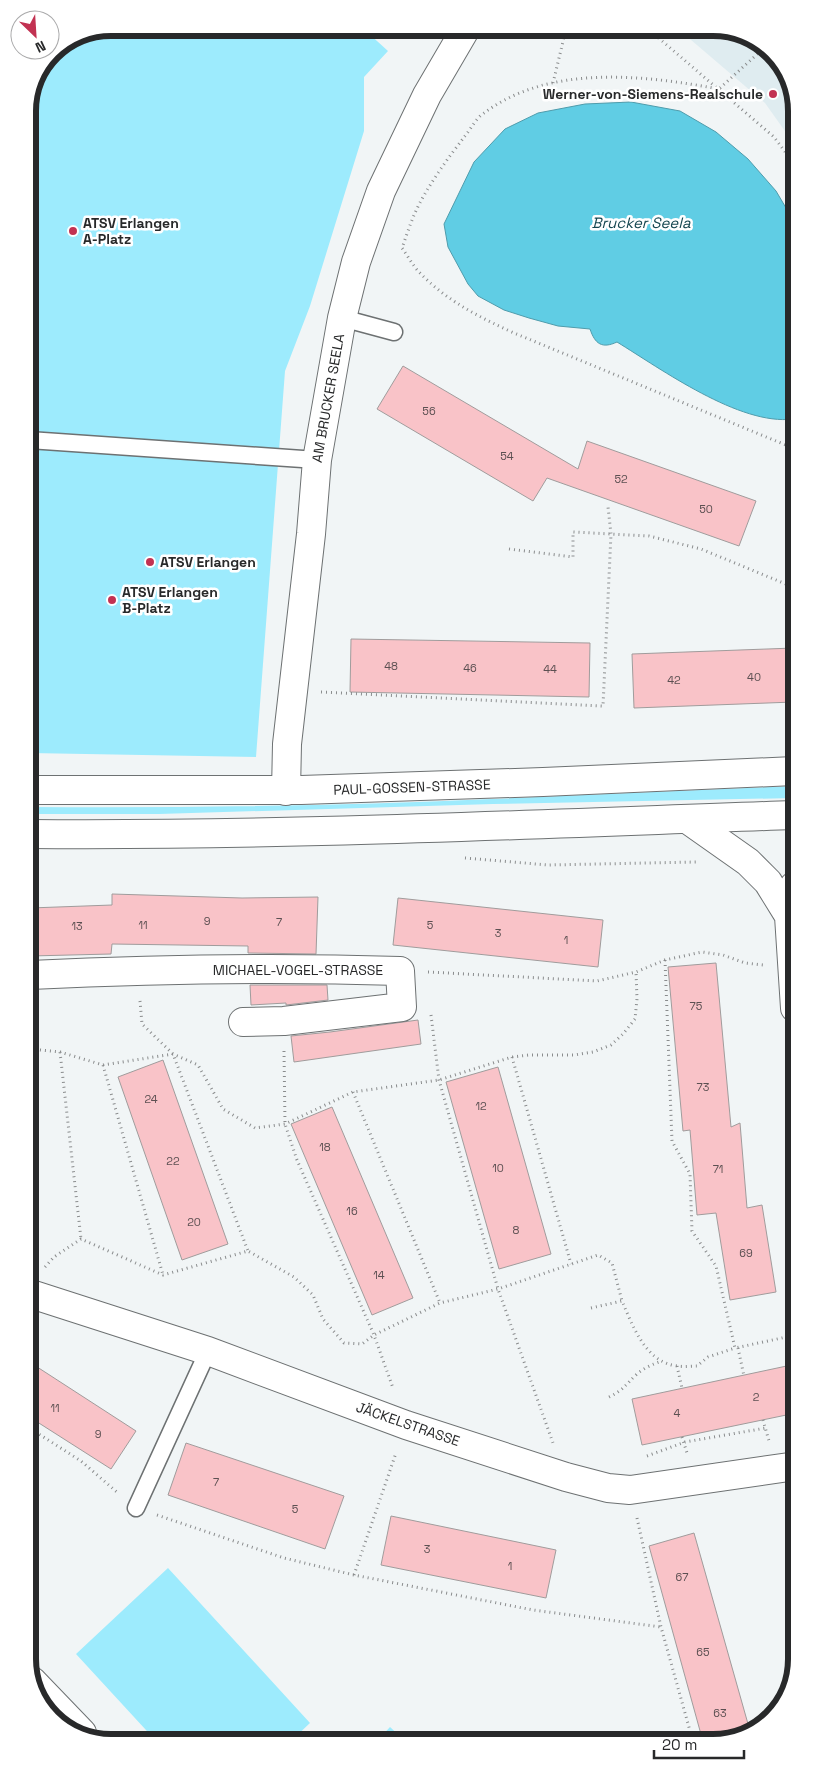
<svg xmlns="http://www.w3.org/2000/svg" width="824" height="1770" viewBox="0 0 824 1770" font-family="'Space Grotesk',sans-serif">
  <rect width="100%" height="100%" fill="#f1f5f6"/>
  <!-- built -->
  <path fill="#dfecf0" d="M677,28h41l46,17 28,39v57l-27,-38z"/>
  <!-- green -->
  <path fill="#9debfd" d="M366,31l22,20 -24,26v54l-54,175 -25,65 -29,386 -227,-4 -1,-647 24,-54 28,-18z
    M794,786v12l-301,6 -334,10h-129v-7c153,1 307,-1 461,-8 101,-4 202,-9 303,-13z
    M168,1568l142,155 -19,18 -134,1 -81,-88z
    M390,1727l14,13h-26z"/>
  <!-- water -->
  <path fill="#60cde4" stroke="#4f9cac" d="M631,102l49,9 36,21 32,27 28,32 16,27 1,201c-53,7 -132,-50 -176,-77 -15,7 -22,2 -27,-13l-32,-3 -29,-8 -25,-8 -26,-14 -10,-12 -20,-37 -4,-23 30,-62 31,-33 33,-16 47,-9z"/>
  <!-- building -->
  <path fill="#f9c3c8" stroke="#a09c9c" d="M403,366l175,103 9,-28 169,60 -17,45 -192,-68 -14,23 -156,-92z
    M351,639l239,4 -1,54 -239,-5z
    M794,648v54l-160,6 -2,-54z
    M112,894l130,4 76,-1 -2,57 -68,-1v-7l-136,-2 -1,10 -81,2v-48l82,-3z
    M398,898l205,22 -5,47 -205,-22z
    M716,963l15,164 9,-4 7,85 15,-3 14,87 -46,8 -14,-87 -19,2 -7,-85 -7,1 -15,-164z
    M250,985h77l1,15 -42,5v-2l-35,2z
    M418,1020l3,24 -127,18 -3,-26 39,-4z
    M163,1060l65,184 -46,16 -64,-183z
    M498,1067l53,187 -52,15 -53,-187z
    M332,1107l81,191 -41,17 -81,-191z
    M31,1363l105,68 -25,38 -80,-51z
    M796,1364v49l-154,32 -10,-46z
    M186,1443l158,53 -19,53 -157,-54z
    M391,1516l165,34 -10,48 -165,-33z
    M694,1533l56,198 -10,7h-38l-53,-192z"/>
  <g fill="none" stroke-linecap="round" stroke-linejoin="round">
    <defs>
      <path id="service" d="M342,318l52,14
        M29,440l288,20
        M136,1508l72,-157"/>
      <path id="minor" d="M286,791l1,-47 24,-210 6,-74 25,-142 14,-56 25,-71 46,-96 38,-65
        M687,819l61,43 20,20 21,34
        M794,886l-5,30 6,92
        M30,975c123,-6 246,-8 370,-4l2,36 -118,14 -41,1
        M31,1294l177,57 198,74 160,52 42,11 22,2 166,-24
        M32,1681l50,52"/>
      <path id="primary" d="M30,790h271l242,-8 251,-11
        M30,834c255,2 509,-10 764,-19"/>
    </defs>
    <!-- service casing -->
    <use href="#service" stroke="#6d7172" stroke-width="19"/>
    <!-- minor casing -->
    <use href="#minor" stroke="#6d7172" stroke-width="30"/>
    <!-- primary casing -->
    <use href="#primary" stroke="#6d7172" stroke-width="30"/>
    <!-- path -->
    <path stroke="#8a8c8d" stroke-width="3" stroke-dasharray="1 4" stroke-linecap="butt" d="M647,28l127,109 18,24
      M765,47l-46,42c-76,-14 -169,-25 -235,24 -8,5 -13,16 -19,23 -17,22 -39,52 -50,77 -5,11 -9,24 -13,35 6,8 11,18 18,25 27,28 59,44 94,60l279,115
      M553,83l13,-54
      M509,549l64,8v-25l76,4 52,13 92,38
      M321,692l282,14 8,-172 -3,-27
      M465,858l83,7 148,-3
      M665,960l7,181 18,33 2,57 24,35 19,82 61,-13
      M428,972l169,9 39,-9 29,-12 37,-8 21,3 22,8 18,2
      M140,1001l2,23 31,30 75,197
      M431,1015l8,65 59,209 55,154
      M30,1049l30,3 43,13 70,-11 25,11 25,44 32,19 30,-4 68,-32 86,-12 73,-23 17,-2h45l19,-3 18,-7 12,-11 12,-15 2,-20 -1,-27
      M284,1051l1,73 12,36 77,175 19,53
      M60,1052l21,187
      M512,1057l59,207
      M103,1065l60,210
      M353,1092l87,211
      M45,1267l9,-10 27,-18 82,36 85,-24 46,26 19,18 10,24 21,24 18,1 12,-9 66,-32 58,-14 100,-34 14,8 10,38
      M591,1308l31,-7c11,25 23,61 55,65 7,1 14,0 20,0l11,-9 27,-9
      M738,1348l6,28
      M677,1366l5,22
      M609,1397c15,-7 17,-13 28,-23 7,-6 16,-10 25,-13
      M763,1420l6,21
      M31,1429l50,32 37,32
      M682,1437l5,16
      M647,1456l38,-14 81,-14
      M157,1515l127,43 70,17 179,35 128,17
      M637,1518l24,109 31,111
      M354,1575l42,-122"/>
    <!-- service -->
    <use href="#service" stroke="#fff" stroke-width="16"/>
    <!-- minor -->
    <use href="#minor" stroke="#fff" stroke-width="28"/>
    <!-- primary -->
    <use href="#primary" stroke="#fff" stroke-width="28"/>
  </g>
  <!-- markers -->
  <g fill="#c23252" stroke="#fff" stroke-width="2">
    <circle cx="773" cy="94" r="5"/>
    <circle cx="73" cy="231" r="5"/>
    <circle cx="150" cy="562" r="5"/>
    <circle cx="112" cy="600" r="5"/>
  </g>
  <g text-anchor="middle" stroke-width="5" stroke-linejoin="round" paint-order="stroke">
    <!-- number labels -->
    <g font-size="11" fill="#5c5052">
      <text x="429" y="415">56</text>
      <text x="507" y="460">54</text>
      <text x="621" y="483">52</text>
      <text x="706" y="513">50</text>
      <text x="391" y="670">48</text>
      <text x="470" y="672">46</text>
      <text x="550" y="673">44</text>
      <text x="754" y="681">40</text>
      <text x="674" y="684">42</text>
      <text x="207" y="925">9</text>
      <text x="279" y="926">7</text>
      <text x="143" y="929">11</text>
      <text x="430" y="929">5</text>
      <text x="77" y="930">13</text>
      <text x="498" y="937">3</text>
      <text x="566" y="944">1</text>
      <text x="696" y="1010">75</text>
      <text x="703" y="1091">73</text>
      <text x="151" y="1103">24</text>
      <text x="481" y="1110">12</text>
      <text x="325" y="1151">18</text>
      <text x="173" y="1165">22</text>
      <text x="498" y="1172">10</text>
      <text x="718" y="1173">71</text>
      <text x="352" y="1215">16</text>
      <text x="194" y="1226">20</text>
      <text x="516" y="1234">8</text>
      <text x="746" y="1257">69</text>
      <text x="379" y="1279">14</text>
      <text x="756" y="1401">2</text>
      <text x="55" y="1412">11</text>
      <text x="677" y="1417">4</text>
      <text x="98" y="1438">9</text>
      <text x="216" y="1486">7</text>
      <text x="295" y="1513">5</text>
      <text x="427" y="1553">3</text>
      <text x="510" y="1570">1</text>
      <text x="682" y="1581">67</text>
      <text x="703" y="1656">65</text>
      <text x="720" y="1717">63</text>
    </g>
    <!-- poi labels -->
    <g font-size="14" font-weight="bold" fill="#28292a" stroke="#fff" text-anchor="start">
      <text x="763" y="99" text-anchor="end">Werner-von-Siemens-Realschule</text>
      <text x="83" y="228">ATSV Erlangen<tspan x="83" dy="16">A-Platz</tspan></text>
      <text x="160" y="567">ATSV Erlangen</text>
      <text x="122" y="597">ATSV Erlangen<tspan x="122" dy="16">B-Platz</tspan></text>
    </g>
    <!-- street labels -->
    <g font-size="14" fill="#28292a" stroke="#fff">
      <text transform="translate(328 398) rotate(-80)" y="5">AM BRUCKER SEELA</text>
      <text transform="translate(412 787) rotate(-2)" y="5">PAUL-GOSSEN-STRASSE</text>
      <text x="298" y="975">MICHAEL-VOGEL-STRASSE</text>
      <text transform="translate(408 1424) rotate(19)" y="5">JÄCKELSTRASSE</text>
    </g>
    <!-- water labels -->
    <g font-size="15" font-style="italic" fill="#164751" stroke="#fff">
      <text x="641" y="228">Brucker Seela</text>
    </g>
  </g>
  <!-- crop -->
  <path d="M0 0H824V1770H0ZM111 36H713A75 75 0 0 1 788 111V1659A75 75 0 0 1 713 1734H111A75 75 0 0 1 36 1659V111A75 75 0 0 1 111 36Z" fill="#fff" fill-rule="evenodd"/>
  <path fill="none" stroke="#28292a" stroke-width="6" d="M111 36H713A75 75 0 0 1 788 111V1659A75 75 0 0 1 713 1734H111A75 75 0 0 1 36 1659V111A75 75 0 0 1 111 36Z"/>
  <!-- north arrow -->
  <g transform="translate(35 35) rotate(155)"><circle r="24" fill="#ffffff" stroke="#a9a9aa"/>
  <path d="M0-4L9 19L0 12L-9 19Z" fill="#c23252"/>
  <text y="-8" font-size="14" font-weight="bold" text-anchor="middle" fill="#28292a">N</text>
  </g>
  <!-- scale -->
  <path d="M654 1750v8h90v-8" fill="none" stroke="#28292a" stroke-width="2.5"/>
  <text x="662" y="1750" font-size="15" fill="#28292a" stroke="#ffffff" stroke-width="4" paint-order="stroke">20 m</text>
</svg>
